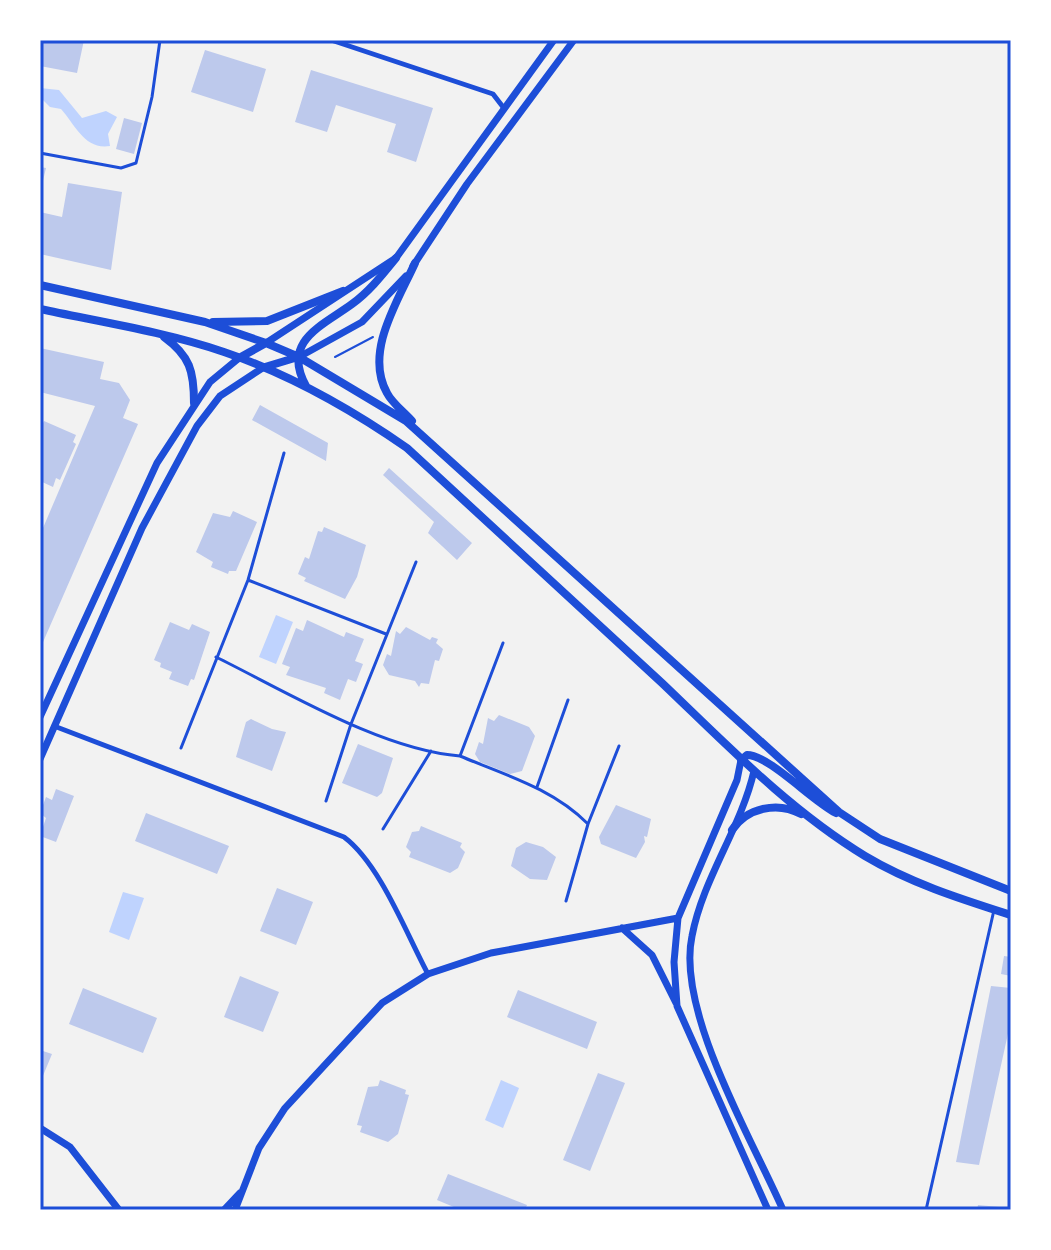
<svg xmlns="http://www.w3.org/2000/svg" width="1051" height="1250" viewBox="0 0 1051 1250" font-family="'PT Sans Narrow',sans-serif">
  <rect width="100%" height="100%" fill="#f2f2f2"/>
  <!-- water -->
  <path fill="#bfd3fe" d="M40,88l19,2 23,28 24,-7 11,6 -9,17 2,12c-25,4 -34,-20 -49,-37l-11,-2 -10,-10z
    M276,615l17,7 -17,42 -17,-7z
    M123,892l21,6 -15,42 -20,-8z
    M501,1080l18,8 -16,40 -18,-8z"/>
  <!-- building -->
  <path fill="#bdc9ec" d="M40,40h44l-7,33 -37,-7z
    M205,50l61,19 -13,43 -62,-20z
    M311,70l122,38 -17,54 -29,-10 9,-28 -60,-19 -9,27 -32,-10z
    M124,118l18,5 -8,31 -18,-5z
    M40,167l6,1 -5,21h-1z
    M68,183l54,9 -11,78 -71,-16v-42l22,5z
    M40,348l64,14 -4,17 19,4 11,17 -7,18 15,6 -98,225v-114l55,-129 -55,-14z
    M260,405l68,38 -2,18 -74,-41z
    M44,421l32,14 -3,7 3,2 -16,36 -4,-2 -3,9 -13,-6v-52z
    M389,468l83,75 -15,17 -29,-27 6,-11 -51,-47z
    M233,511l24,11 -21,49h-7l-1,3 -17,-7 2,-5 -17,-10 17,-39 17,4z
    M324,527l42,18 -9,32 -12,22 -41,-18 2,-3 -8,-4 7,-17 4,2 9,-28 4,1z
    M307,620l37,17 2,-5 18,7 -9,22 8,3 -7,18 -8,-3 -8,21 -16,-7 2,-5 -40,-13 4,-8 -8,-3 14,-36 7,3z
    M170,622l19,8 3,-6 18,8 -16,48 -3,-1 -3,7 -19,-7 3,-7 -12,-5 1,-4 -7,-3z
    M406,627l24,13 2,-3 6,2 -2,4 7,6 -4,12 -4,-1 -6,24 -8,-1 -2,4 -4,-6 -26,-6 -6,-10 4,-11 4,2 5,-25 4,3z
    M499,715l30,12 6,9 -13,35 -12,3 -30,-12 -5,-8 4,-12 4,2 5,-26 6,3z
    M251,719l21,10 14,3 -14,39 -36,-14 10,-35z
    M358,744l35,14 -11,35 -5,4 -35,-14z
    M56,789l18,7 -18,46 -16,-6 6,-18 -6,-5 6,-16 6,3z
    M616,805l35,14 -4,18 -3,-1 1,6 -9,16 -35,-14 -2,-7z
    M146,813l83,33 -12,28 -82,-33z
    M421,826l41,17 -2,4 5,5 -7,16 -8,5 -41,-16 2,-5 -5,-5 6,-15 7,-1z
    M526,842l17,5 13,10 -9,23 -17,-1 -19,-13 5,-18z
    M277,888l36,14 -17,43 -36,-14z
    M1004,956l7,1v19l-10,-2z
    M240,976l39,16 -16,40 -39,-15z
    M991,986l20,2v32l-32,145 -23,-3z
    M83,988l74,30 -14,35 -74,-29z
    M518,990l79,32 -10,27 -80,-32z
    M40,1050l12,4 -12,29z
    M598,1073l27,10 -35,88 -27,-11z
    M380,1080l26,10 -1,4 4,1 -11,39 -10,8 -28,-10 2,-6 -5,-1 11,-38 10,-1z
    M448,1174l79,31 -2,5h-64l-24,-10z
    M978,1205l32,3v2h-33z"/>
  <g fill="none" stroke-linecap="round" stroke-linejoin="round">
    <!-- path -->
    <path stroke="#1d4ed8" stroke-width="2" d="M335,357l38,-20"/>
    <!-- service -->
    <path stroke="#1d4ed8" stroke-width="3" d="M40,153l81,15 15,-5 16,-66 8,-57
      M248,580l138,54
      M216,657c71,35 166,93 244,99l43,-113
      M181,748l67,-168 36,-127
      M460,756c45,19 92,32 128,68
      M537,787l31,-87
      M326,801l25,-77 65,-162
      M383,829l48,-78
      M566,901l22,-77 31,-78
      M926,1210l68,-300"/>
    <!-- minor -->
    <path stroke="#1d4ed8" stroke-width="5" d="M331,40l162,54 10,13
      M54,726l290,111c36,27 62,96 84,137"/>
    <!-- tertiary -->
    <path stroke="#1d4ed8" stroke-width="7" d="M413,266l54,-82 107,-144
      M266,343l130,-85 158,-218
      M299,357l63,-35 44,-46
      M40,717l117,-254 53,-81 29,-24
      M40,759l102,-231 55,-102 23,-30 44,-29
      M741,760l-4,20 -59,138 -4,44 3,44 91,204
      M754,771c-13,57 -51,107 -62,165 -16,75 60,203 91,274
      M622,928l30,27 24,48
      M40,1128l30,19 49,63
      M224,1210l16,-17
      M235,1210l24,-62 26,-40 97,-105 46,-29 63,-21 187,-35"/>
    <!-- primary -->
    <path stroke="#1d4ed8" stroke-width="8" d="M40,285l165,37 61,21 33,14 107,64 433,391 41,27 131,52
      M40,309c61,13 125,23 184,43 65,22 127,57 183,96 85,78 170,156 255,235 64,61 126,126 203,173 45,27 96,43 146,59
      M213,322l54,-1 76,-30
      M164,337c26,19 30,34 30,66
      M239,358l27,-15
      M265,367l33,-10
      M306,386c-25,-45 16,-60 46,-82 17,-12 31,-30 44,-46
      M412,421c-8,-9 -20,-18 -25,-28 -23,-41 11,-92 28,-130
      M741,760l6,-5c22,0 65,46 89,58
      M732,830c15,-22 45,-29 69,-16"/>
  </g>
  <!-- border -->
  <rect width="1051" height="1250" fill="none" stroke="#ffffff" stroke-width="84"/>
  <rect x="42" y="42" width="967" height="1166" fill="none" stroke="#1d4ed8" stroke-width="3"/>
</svg>
